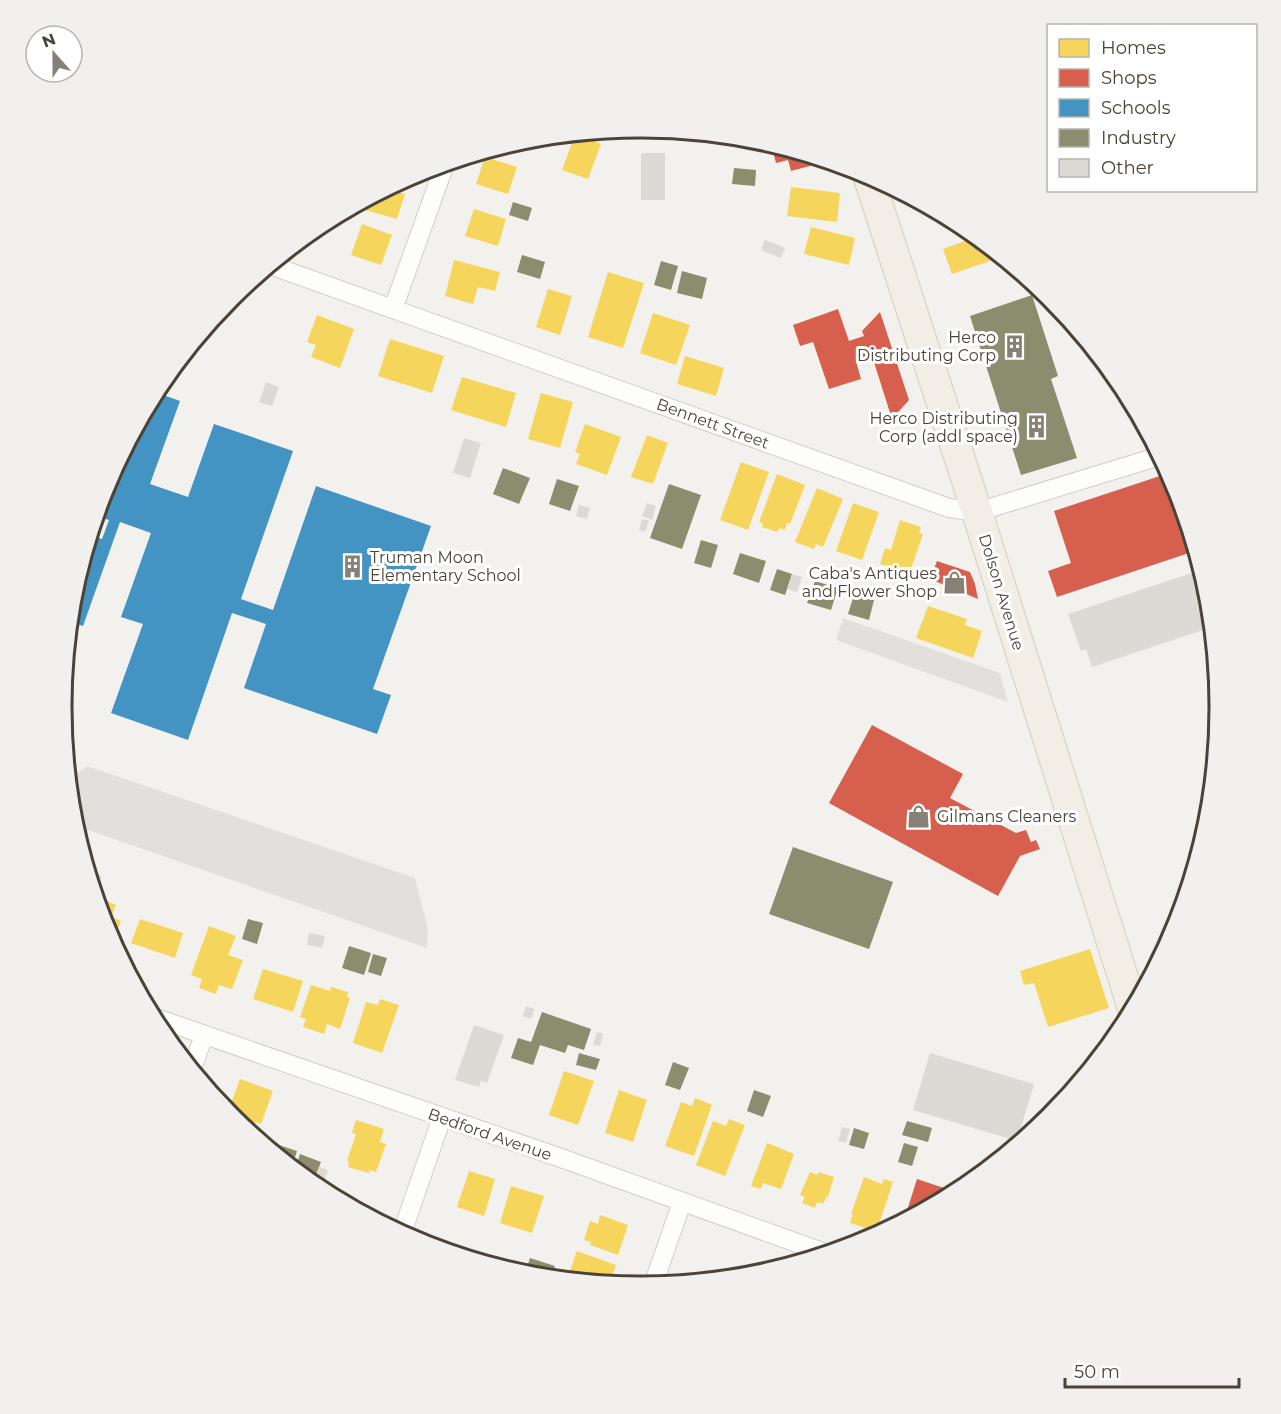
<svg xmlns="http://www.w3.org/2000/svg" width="1281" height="1414" viewBox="0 0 1281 1414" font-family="Montserrat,sans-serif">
  <rect width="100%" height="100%" fill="#f3f1ed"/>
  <!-- parking -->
  <path fill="#e2e0dc" d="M843,618l157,55 8,29 -172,-62z
    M87,766l328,112 13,51 -1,19 -353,-123 -5,-46z"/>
  <!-- homes -->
  <path fill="#f6d55c" d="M575,134l26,10 -13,35 -26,-9z
    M485,157l32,10 -9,27 -32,-10z
    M791,187l49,6 -3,29 -50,-6z
    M388,189l17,5 -8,25 -43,-12z
    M474,209l32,10 -8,27 -33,-10z
    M362,224l30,11 -11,30 -30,-10z
    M811,227l44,11 -6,27 -45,-11z
    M976,237l25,20 -49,17 -9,-25z
    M454,260l46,12 -5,19 -17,-4 -5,17 -28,-8z
    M608,272l36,11 -21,65 -35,-11z
    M548,289l24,7 -12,39 -24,-8z
    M653,313l37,12 -14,40 -36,-12z
    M317,315l37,14 -14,39 -29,-11 5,-12 -9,-3z
    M390,339l54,17 -12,37 -54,-17z
    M685,356l39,12 -8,28 -39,-12z
    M462,377l54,16 -10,34 -55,-17z
    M541,393l32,9 -13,46 -32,-9z
    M585,424l36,13 -14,38 -31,-11 4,-10 -5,-2z
    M647,435l21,8 -15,41 -22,-7z
    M741,462l28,10 -21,58 -28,-10z
    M777,474l28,11 -15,39 -3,-1 -2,7 -6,-2 -2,4 -15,-5 1,-4 -4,-1z
    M817,488l26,11 -20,48 -7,-3 -2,5 -19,-7z
    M853,503l26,9 -17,48 -26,-9z
    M900,520l21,7 -2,6 4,1 -16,47 -12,-4 2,-8 -17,-5 5,-16 6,2z
    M928,606l39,13 -2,6 17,6 -9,27 -57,-20z
    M96,897l20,8 -5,12 10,4 -8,21 -8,-14z
    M140,919l43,14 -8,25 -44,-15z
    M209,926l27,10 -8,19 15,5 -11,29 -13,-4 -3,9 -17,-6 3,-9 -11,-4z
    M1090,949l19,59 -61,19 -14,-44 -10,2 -4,-14z
    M263,969l40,12 -10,31 -40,-13z
    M311,985l19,6 1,-4 17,5 -1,5 3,1 -10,31 -13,-5 -3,10 -21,-7 3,-8 -6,-2z
    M380,999l19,6 -17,48 -29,-10 13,-41 12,3z
    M564,1071l30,10 -16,44 -29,-10z
    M240,1079l33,12 -12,33 -6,-2 -2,6 -14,-5 -4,-4 1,-5 -8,-2z
    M619,1090l28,10 -14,42 -28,-9z
    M695,1098l17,7 -18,51 -29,-10 16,-44 11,4z
    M729,1119l16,6 -20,51 -29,-11 17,-44 13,5z
    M356,1120l28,9 -4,13 6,2 -10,28 -6,-2 -1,3 -21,-6 1,-5 -2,-1 9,-27 -4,-1z
    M767,1143l27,11 -13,35 -18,-6 -2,6 -10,-3z
    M469,1171l26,8 -11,37 -27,-9z
    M810,1172l7,3 2,-3 15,5 -6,20 -1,-1 -4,8 -6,-2 -2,6 -13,-5 3,-6 -5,-2z
    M864,1177l18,7 2,-5 9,3 -14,42 -4,-1 -3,7 -22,-7 3,-9h-2z
    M511,1186l33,10 -12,37 -32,-10z
    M333,1194l38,13 -3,8 -35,-19z
    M600,1215l28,10 -10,30 -28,-10 1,-3 -7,-2 6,-19 8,3z
    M577,1251l39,14 -7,18 -42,-4z
    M755,1265l15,5 -18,5z"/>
  <!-- shops -->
  <path fill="#d6604d" d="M771,144l49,15 1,4 -30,8 -3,-11 -12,3z
    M838,309l11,32 15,-5 -2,-5 18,-19 29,88 -17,19 -20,-63 -16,5 5,18 -32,10 -16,-47 -13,4 -7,-21z
    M1169,473l7,13 19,65 -138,46 -9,-26 23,-8 -17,-52z
    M937,561l33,11 5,12 3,15 -48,-20z
    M872,725l91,49 -13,24 66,35 10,-3 5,12 5,-2 4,9 -20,7 -22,40 -169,-93z
    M917,1179l39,13 -52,28z"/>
  <!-- schools -->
  <path fill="#4393c3" d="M155,392l25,9 -30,83 38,13 26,-73 79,27 -52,148 32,11 43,-124 115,40 -58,163 18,6 -14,39 -133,-46 22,-64 -34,-11 -44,127 -77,-27 32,-89 -22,-7 30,-84 -31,-11 -37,104 -13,-4 3,-28 17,-59 12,4 7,-19 -13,-4 10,-31z"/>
  <!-- industry -->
  <path fill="#8c8c6e" d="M734,168l22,2 -1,16 -23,-2z
    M513,202l19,6 -4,13 -19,-6z
    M522,255l23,7 -5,17 -23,-7z
    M661,261l17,5 -7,24 -17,-5z
    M682,271l25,7 -5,21 -25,-6z
    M1032,295l26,81 -7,3 26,79 -56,17 -51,-159z
    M503,468l27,10 -11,26 -26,-10z
    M557,479l22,7 -9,25 -21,-7z
    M669,484l32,11 -19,54 -32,-11z
    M701,540l17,5 -7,23 -17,-5z
    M740,553l26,8 -7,22 -26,-9z
    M777,569l15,5 -7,21 -15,-5z
    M815,581l23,7 -7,22 -24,-7z
    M854,595l20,5 -5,20 -21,-6z
    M793,847l100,35 -24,67 -100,-35z
    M248,919l15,4 -6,21 -15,-5z
    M349,946l22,7 -7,22 -22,-7z
    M373,954l14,4 -6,18 -13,-4z
    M542,1012l49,17 -7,21 -16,-5 -3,8 -25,-8 -7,20 -22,-7 7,-20 13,4z
    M579,1053l21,6 -4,11 -20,-5z
    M673,1062l16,6 -9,22 -15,-5z
    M754,1090l17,6 -8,21 -16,-6z
    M907,1121l25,7 -4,14 -26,-7z
    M854,1128l15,5 -5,16 -15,-4z
    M904,1143l14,4 -6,19 -14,-4z
    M276,1144l21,7 -4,13 -7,-2 -13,-11z
    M300,1154l21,8 -7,18 -9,-3 -10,-8z
    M530,1258l25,8 -4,11 -26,-3z"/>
  <!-- building -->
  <path fill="#dddad5" d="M641,153h24v47h-24z
    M765,240l20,8 -4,10 -20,-8z
    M266,382l13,5 -7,19 -13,-4z
    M464,438l17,5 -11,35 -17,-5z
    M647,503l9,3 -4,14 -10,-4z
    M579,505l11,3 -3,11 -11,-3z
    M642,519l7,2 -4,11 -6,-2z
    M1201,570l7,24 4,33 -120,40 -6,-18 -5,2 -13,-37z
    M792,574l10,3 -5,15 -10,-3z
    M94,874l8,2 -3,10 -7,-2z
    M309,933l16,3 -3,12 -15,-3z
    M526,1006l9,3 -4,10 -8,-3z
    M474,1025l30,10 -17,48 -6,-2 -2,6 -24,-7z
    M597,1032l6,2 -3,12 -7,-2z
    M930,1053l104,31 -17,57 -104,-31z
    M842,1127l8,2 -4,14 -8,-2z
    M319,1167l9,3 -4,13 -10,-3z
    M478,1253l10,2 -2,7 -9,-3z"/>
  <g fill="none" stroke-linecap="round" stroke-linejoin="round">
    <defs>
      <path id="minor" d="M270,265l679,243 28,4 183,-56
        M393,309l52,-145
        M153,1017l408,141 264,95
        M192,1069l12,-34
        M402,1233l40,-116
        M653,1285l29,-83"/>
      <path id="primary" d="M868,175l109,337 156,497"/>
    </defs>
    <!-- minor casing -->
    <use href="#minor" stroke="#d1cfca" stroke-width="20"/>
    <!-- primary casing -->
    <use href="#primary" stroke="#d7cdb9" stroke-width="32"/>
    <!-- minor -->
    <use href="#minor" stroke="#fdfdfc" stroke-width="18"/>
    <!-- primary -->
    <use href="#primary" stroke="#f2eee5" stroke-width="30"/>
  </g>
  <!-- icons -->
  <defs>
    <symbol id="building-bare" viewBox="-9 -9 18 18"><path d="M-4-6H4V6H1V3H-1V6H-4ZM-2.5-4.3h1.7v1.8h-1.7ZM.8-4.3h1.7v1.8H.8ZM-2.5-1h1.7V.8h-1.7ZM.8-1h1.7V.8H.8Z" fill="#868077" stroke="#fff" stroke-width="2.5" paint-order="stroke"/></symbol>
    <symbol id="shop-bare" viewBox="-9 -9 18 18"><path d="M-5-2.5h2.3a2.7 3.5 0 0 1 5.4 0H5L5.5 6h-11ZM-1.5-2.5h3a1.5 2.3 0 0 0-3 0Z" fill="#868077" stroke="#fff" stroke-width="2.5" paint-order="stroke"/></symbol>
  </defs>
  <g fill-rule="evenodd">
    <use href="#building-bare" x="998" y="330" width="33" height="33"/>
    <use href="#building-bare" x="1020" y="410" width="33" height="33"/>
    <use href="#building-bare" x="336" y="550" width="33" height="33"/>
    <use href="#shop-bare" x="938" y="566" width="33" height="33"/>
    <use href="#shop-bare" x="902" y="800" width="33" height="33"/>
  </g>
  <g text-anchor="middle" stroke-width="6" stroke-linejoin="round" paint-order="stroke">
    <!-- poi labels -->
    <g font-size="16" fill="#4b4337" stroke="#fff" text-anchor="end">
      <text x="996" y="343">Herco<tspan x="996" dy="18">Distributing Corp</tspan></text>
      <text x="1018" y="424">Herco Distributing<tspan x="1018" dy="18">Corp (addl space)</tspan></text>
      <text x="370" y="563" text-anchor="start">Truman Moon<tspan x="370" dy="18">Elementary School</tspan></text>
      <text x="937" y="579">Caba's Antiques<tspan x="937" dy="18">and Flower Shop</tspan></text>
      <text x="937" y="822" text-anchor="start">Gilmans Cleaners</text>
    </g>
    <!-- street labels -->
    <g font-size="16" fill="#4b4337" stroke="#fff">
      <text transform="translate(713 423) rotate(20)" y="6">Bennett Street</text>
      <text transform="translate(1002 592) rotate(73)" y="6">Dolson Avenue</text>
      <text transform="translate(490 1134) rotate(19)" y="6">Bedford Avenue</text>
    </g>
  </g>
  <!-- crop -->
  <path d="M0 0H1281V1414H0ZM640 138H641A568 568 0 0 1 1209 706V708A568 568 0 0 1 641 1276H640A568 568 0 0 1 72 708V706A568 568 0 0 1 640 138Z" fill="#f1f0ef" fill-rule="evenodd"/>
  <path fill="none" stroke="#4b4337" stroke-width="3" d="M640 138H641A568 568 0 0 1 1209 706V708A568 568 0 0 1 641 1276H640A568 568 0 0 1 72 708V706A568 568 0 0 1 640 138Z"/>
  <!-- legend -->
  <rect x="1047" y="24" width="210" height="168" fill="#ffffff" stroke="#b7b4af" stroke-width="1.5"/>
  <rect x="1059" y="39" width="30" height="18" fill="#f6d55c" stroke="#b7b4af" stroke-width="1.5"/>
  <text x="1101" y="54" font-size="18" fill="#4b4337">Homes</text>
  <rect x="1059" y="69" width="30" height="18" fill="#d6604d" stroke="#b7b4af" stroke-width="1.5"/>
  <text x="1101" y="84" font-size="18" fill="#4b4337">Shops</text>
  <rect x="1059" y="99" width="30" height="18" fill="#4393c3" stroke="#b7b4af" stroke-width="1.5"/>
  <text x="1101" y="114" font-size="18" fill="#4b4337">Schools</text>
  <rect x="1059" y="129" width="30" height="18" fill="#8c8c6e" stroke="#b7b4af" stroke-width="1.5"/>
  <text x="1101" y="144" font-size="18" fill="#4b4337">Industry</text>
  <rect x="1059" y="159" width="30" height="18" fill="#dddad5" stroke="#b7b4af" stroke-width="1.5"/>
  <text x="1101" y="174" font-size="18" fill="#4b4337">Other</text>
  <!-- north arrow -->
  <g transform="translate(54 54) rotate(339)"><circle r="28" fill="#ffffff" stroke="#b7b4af" stroke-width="1.5"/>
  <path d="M0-4.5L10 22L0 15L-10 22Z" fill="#868077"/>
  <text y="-9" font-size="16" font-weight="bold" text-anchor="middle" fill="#4b4337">N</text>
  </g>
  <!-- scale -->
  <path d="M1065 1378v9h174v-9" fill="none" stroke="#4b4337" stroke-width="3"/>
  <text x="1074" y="1378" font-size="18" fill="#4b4337" stroke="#ffffff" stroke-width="4.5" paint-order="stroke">50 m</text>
</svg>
